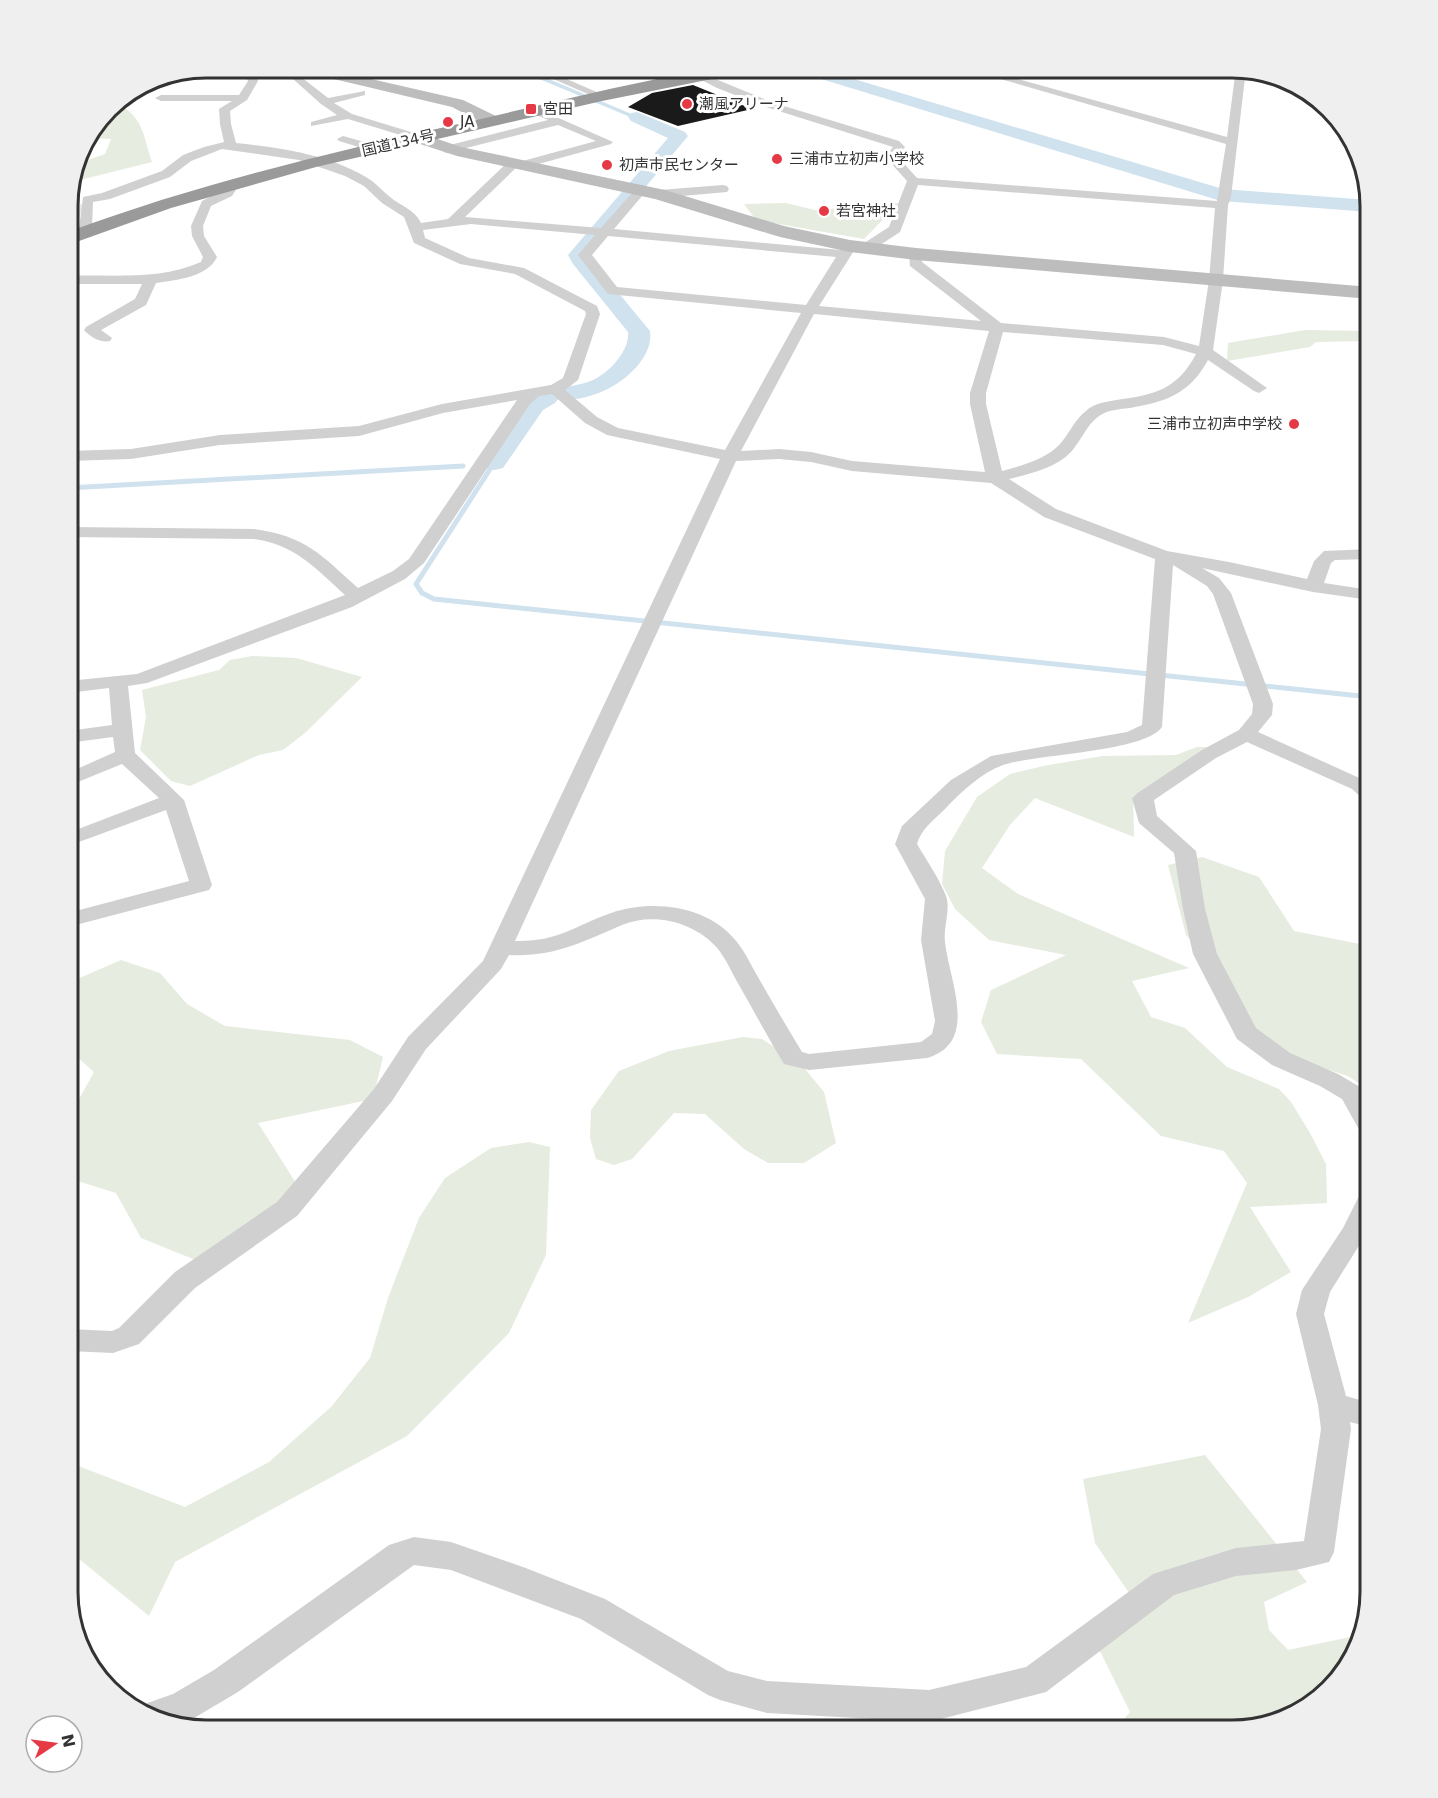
<svg xmlns="http://www.w3.org/2000/svg" width="1438" height="1798" viewBox="0 0 1438 1798" font-family="'DejaVu Sans','Noto Sans JP',sans-serif">
  <rect width="100%" height="100%" fill="#fff"/>
  <!-- green -->
  <path fill="#e6ecdf" d="M114,103c29,11 29,32 38,59l-80,20c6,-23 12,-20 33,-28l6,-15 -24,-1z
    M68,201l16,4 -8,20 6,3 -14,7z
    M786,203l29,7 84,-7 -35,36 -108,-19 -12,-16z
    M1305,330l65,1v10l-54,1 -6,5 -83,14 1,-18z
    M252,656l44,2 66,19 -57,56 -22,17 -24,5 -69,31 -19,-5 -31,-31 6,-33 -4,-27 77,-20 11,-10z
    M1197,747h11l-75,49 1,41 -99,-39 -25,27 -28,43 36,26 171,74 -57,13 19,36 34,11 42,39 52,22 12,13 19,31 16,31 1,39 -77,4 41,65 -43,25 -60,26 59,-140 -23,-32 -63,-15 -80,-77 -84,-5 -16,-32 10,-32 75,-35 -77,-15 -34,-31 -13,-25 3,-33 32,-54 33,-23 38,-9 55,-9 73,-1z
    M1202,857l57,20 35,54 76,15v145l-22,-15 -44,-14 -43,-20 -52,-80 -23,-27 -18,-70z
    M121,960l39,13 27,31 38,22 125,14 33,17 -10,42 -115,24 43,68 -98,72 -62,-25 -25,-45 -48,-15v-59l26,-47 -26,-23v-66z
    M743,1037l19,2 39,25 23,28 12,51 -32,20h-36l-24,-14 -39,-35 -31,-1 -42,46 -18,6 -18,-6 -6,-21 1,-28 28,-39 50,-20z
    M529,1142l21,5 -4,108 -37,78 -102,103 -232,126 -26,54 -81,-66v-88l117,45 84,-45 62,-55 39,-49 18,-60 31,-80 26,-40 46,-30z
    M1205,1455l102,127 -43,20 5,28 19,20 72,-15 -4,18 -47,54 -77,23h-117l15,-18 -31,-63 43,-37 -47,-69 -12,-64z"/>
  <!-- water -->
  <path fill="#cfe2ee" d="M513,68h10l158,67 -3,2z"/>
  <g fill="none" stroke-linecap="round" stroke-linejoin="round">
    <!-- stream -->
    <path stroke="#cfe2ee" stroke-width="5" d="M494,463l-78,121 6,9 12,6 936,98
      M68,488l395,-22"/>
    <!-- river -->
    <path fill="#cfe2ee" fill-rule="evenodd" d="M793,68h24l406,121 146,11 1,12 -149,-11 -426,-130z
      M637,112l48,20 3,4 -100,120 62,75c5,38 -56,75 -90,67l-4,-5 4,-5c9,-2 19,-3 28,-6 18,-6 42,-30 40,-50l-55,-68 -5,-9 100,-117 -37,-17 -3,-4 3,-4z
      M547,391l8,2 4,5 -4,5 -12,7 -40,58 -9,2 -9,-2 -3,-5 45,-63z"/>
  </g>
  <!-- building -->
  <path fill="#1a1a1a" d="M693,85l59,24 -74,17 -50,-19 24,-14z"/>
  <g fill="none" stroke-linecap="round" stroke-linejoin="round">
    <!-- street -->
    <path fill="#d0d0d0" fill-rule="evenodd" d="M528,68h13l65,28 -1,2h-8z
      M962,68h16l249,69 9,-69 10,1 -15,128 -3,8 -5,75 -10,70 54,38 -8,5 -5,-2 -46,-31c-18,34 -43,42 -78,48 -11,1 -22,2 -31,8 -12,8 -18,25 -28,36 -15,16 -42,22 -62,27l47,30 111,42 62,11 78,17 7,-18 10,-10 46,-2v10l-35,1 -4,3 -7,20 46,7v10l-57,-8 -111,-24 17,10 12,15 42,111 -1,11 -14,17 108,49 4,3v17l-7,-2 -11,-10 -105,-47 -31,16 -62,42 3,16 39,35 9,58 12,45 39,74 34,25 48,21 22,13 10,18v31l-9,-3 -19,-34 -22,-13 -48,-21 -35,-26 -44,-85 -10,-45 -9,-56 -35,-30 -7,-25 4,-4 66,-44 37,-20 13,-16 1,-10 -40,-110 -6,-8 -34,-21 -11,162c-17,25 -126,27 -159,38 -22,8 -42,27 -58,44 -11,11 -24,20 -28,35 10,17 22,34 29,52 5,14 -3,31 -1,46 4,38 35,101 -18,116l-118,12 -25,-6c-16,-26 -30,-53 -45,-79 -7,-12 -13,-26 -21,-36 -23,-27 -64,-37 -96,-24 -40,17 -67,32 -113,30l-8,14 -75,80 -34,52 -95,115 -102,72 -56,56 -26,9 -45,-2v-22l44,2 7,-3 56,-56 102,-70 97,-113 34,-52 75,-76 237,-502 -113,-24 -22,-12 -33,-29 -13,2 -9,8 -106,159 -19,16 -53,28 -205,76 -19,3 7,67 49,47 28,85 -3,5 -141,37v-14l121,-32 -23,-71 -98,36v-13l91,-35 -37,-34 -54,22v-13l47,-21 -2,-15 -45,6v-12l44,-6 -3,-37 -41,5v-12l69,-7 208,-79c-30,-27 -49,-50 -91,-56l-186,-2v-10l186,2c52,7 67,26 104,59l35,-17 16,-12 108,-159 -74,13 -84,23 -139,9 -89,14 -63,2v-10l63,-2 89,-14 139,-9 83,-22 109,-19 12,-7 23,-64 -1,-3 -70,-37 -55,-10 -46,-21 -10,-26 -22,-14 -18,-17 -19,-10 -46,-16 -77,-11 -31,12 -21,16 -60,22 -17,3 -1,25 3,4 -6,4 -10,-6 4,-32 19,-4 60,-22 21,-16 21,-8 20,-5 -4,-18 -1,-15 13,-8h-71l-6,-3 6,-3h78l9,-14 -2,-4h-52l-17,-4 15,-3 104,3 32,25 37,-7v4l-31,8 18,11 72,22 2,2 -6,3 -72,-22 -37,7v-4l26,-7 -16,-11 -28,-25 -36,-2 1,4 -11,19 -17,11 1,13 5,19c46,5 97,12 136,38 7,5 11,11 18,16 11,9 24,12 31,26l27,-4 62,-59 9,2 77,-21 -38,-16 -112,28 -6,-4 2,-2 106,-27 -16,-7v-4l4,-1 77,34 -2,2 -87,24 -5,-3 -54,52 136,11 37,-42 4,-1 6,4 -34,40 227,21 4,-7h10l2,3 -38,60 162,15 -71,-55 -1,-12 7,-4 7,4 -1,8 79,61 163,14 35,9 10,-66 6,-72 -297,-23 -18,47 -29,19h-10l-2,-3 2,-3 28,-18 18,-46 -19,-21v-7l5,-6 -127,-40 -49,-19 -25,-13 1,-2h8l73,30 125,38 6,6 -5,6v6l17,19 300,23 9,-57zM471,224l124,11 -17,20 30,39 193,19 -76,137 -107,-22 -21,-11 -32,-27 13,-10 22,-66 -3,-8 -73,-38 -55,-10 -44,-20 -2,-8zM608,236l228,21 -30,48 -189,-18 -25,-32zM814,314l175,17 -19,62v11l15,68 -133,-11 -41,-9 -32,-3 -38,2zM1003,332l160,13 33,9c-19,36 -42,41 -80,46 -10,2 -22,3 -30,11 -11,8 -17,23 -26,33 -13,15 -40,22 -58,27l-16,-67v-11zM779,459l32,3 41,9 139,12 53,34 111,42 -13,166 -15,7 -136,24 -40,24 -49,46 -7,18 30,55 -4,41 14,81 -3,13 -11,8 -112,12 -7,-2c-15,-25 -30,-50 -44,-75 -7,-12 -13,-25 -21,-35 -29,-37 -85,-43 -126,-29 -37,13 -53,29 -96,28l221,-480z
      M343,136l36,10 2,2 -6,4 -36,-11 -2,-2z
      M233,181l6,4 -7,11 -21,10 -8,20 1,10 13,21c-9,20 -41,23 -61,26l-10,22 -45,25 11,8 -2,3c-9,2 -20,-4 -26,-11l2,-3 49,-28 7,-15h-74v-8c46,-2 90,5 133,-14l2,-5 -11,-21 -1,-10 11,-25 21,-11 6,-8z
      M723,185l4,1 2,3 -2,3 -68,6 -6,-4 6,-4z
      M1370,1189v39l-40,64 -6,22 22,82 24,7v24l-20,-5 1,7 -17,123 -5,10 -33,8 -60,6 -62,19 -128,97 -117,30 -162,-9 -47,-13 -12,-5 -127,-76 -130,-49 -37,-5 -176,127 -44,26 -14,6 -42,-12 4,-7 31,-11 41,-24 175,-125 25,-8 37,5 72,25 82,32 123,72 39,10 162,9 97,-23 127,-93 83,-26 68,-7 17,-112 -3,-24 -22,-91 6,-24 41,-62 18,-36z"/>
    <!-- secondary -->
    <path fill="#bdbdbd" fill-rule="evenodd" d="M298,68h25l140,32 35,17 2,4 -2,4h-12l-34,-18 -152,-36z
      M420,133l41,14 204,43 119,36 66,14 66,8 454,39v12l-454,-39 -66,-8 -70,-15 -125,-38 -198,-43 -43,-14 -3,-4 3,-4z"/>
    <!-- highway -->
    <path fill="#9a9a9a" fill-rule="evenodd" d="M717,68h33l-8,5 -140,28 -286,66 -145,41 -103,37v-13c128,-48 261,-79 395,-109 84,-19 168,-41 254,-55z"/>
  </g>
  <!-- markers -->
  <g fill="#e63946" stroke="#fff" stroke-width="2">
    <circle cx="687" cy="104" r="6"/>
    <rect x="525" y="103" width="12" height="12" rx="3"/>
    <circle cx="448" cy="122" r="6"/>
    <circle cx="777" cy="159" r="6"/>
    <circle cx="607" cy="165" r="6"/>
    <circle cx="824" cy="211" r="6"/>
    <circle cx="1294" cy="424" r="6"/>
  </g>
  <g text-anchor="middle" stroke-width="6" stroke-linejoin="round" paint-order="stroke">
    <!-- far-poi labels -->
    <g font-size="15" fill="#333" stroke="#fff" text-anchor="start">
      <text x="699" y="109">潮風アリーナ</text>
      <text x="543" y="114">宮田</text>
      <text x="460" y="127">JA</text>
      <text x="789" y="164">三浦市立初声小学校</text>
      <text x="619" y="170">初声市民センター</text>
      <text x="836" y="216">若宮神社</text>
      <text x="1282" y="429" text-anchor="end">三浦市立初声中学校</text>
    </g>
    <!-- far-street labels -->
    <g font-size="15" fill="#333" stroke="#fff">
      <text transform="translate(398 143) rotate(-13)" y="5">国道134号</text>
    </g>
  </g>
  <!-- crop -->
  <path d="M0 0H1438V1798H0ZM206 78H1232A128 128 0 0 1 1360 206V1592A128 128 0 0 1 1232 1720H206A128 128 0 0 1 78 1592V206A128 128 0 0 1 206 78Z" fill="#efefef" fill-rule="evenodd"/>
  <path fill="none" stroke="#333" stroke-width="3" d="M206 78H1232A128 128 0 0 1 1360 206V1592A128 128 0 0 1 1232 1720H206A128 128 0 0 1 78 1592V206A128 128 0 0 1 206 78Z"/>
  <!-- north arrow -->
  <g transform="translate(54 1744) rotate(77)"><circle r="28" fill="#ffffff" stroke="#adadad" stroke-width="1.5"/>
  <path d="M0-4.5L10 22L0 15L-10 22Z" fill="#e63946"/>
  <text y="-9" font-size="16" font-weight="bold" text-anchor="middle" fill="#333333">N</text>
  </g>
</svg>
